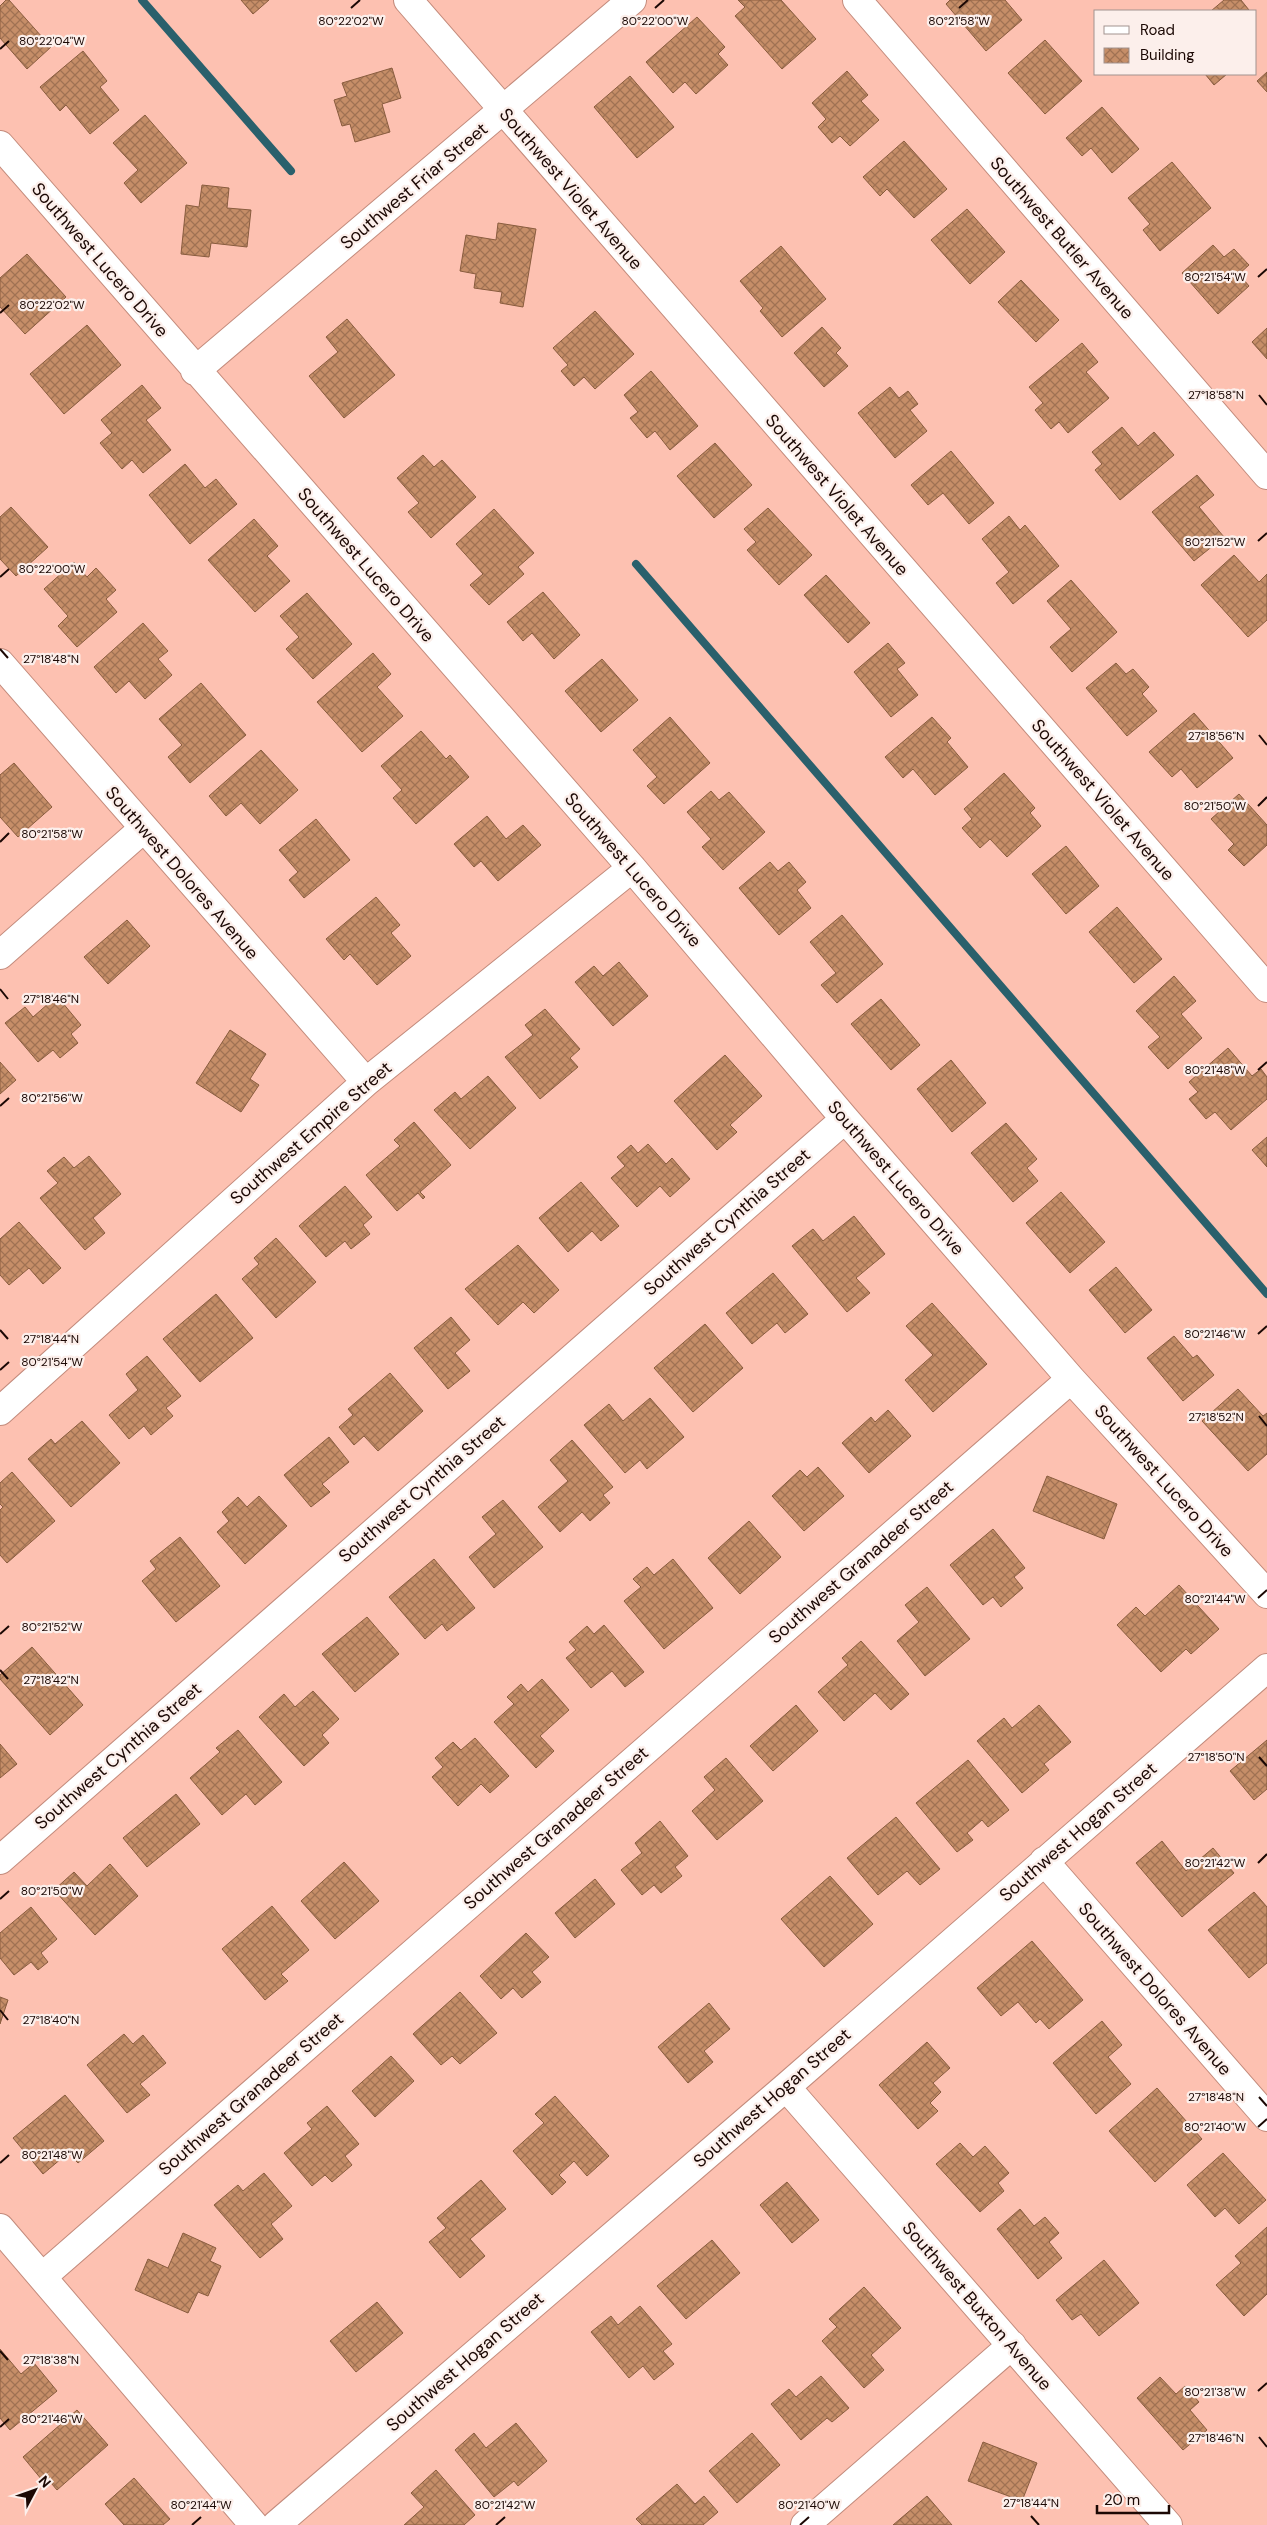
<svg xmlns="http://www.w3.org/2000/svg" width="1267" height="2525" viewBox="0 0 1267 2525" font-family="'DM Sans',sans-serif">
  <defs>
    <pattern id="building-cross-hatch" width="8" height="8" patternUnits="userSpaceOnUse" patternTransform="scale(1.25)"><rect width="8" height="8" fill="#c68e68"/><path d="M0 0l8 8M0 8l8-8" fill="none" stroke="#a07253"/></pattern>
  </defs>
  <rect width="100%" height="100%" fill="#fdc1b1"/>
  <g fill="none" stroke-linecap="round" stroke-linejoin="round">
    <!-- stream -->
    <path stroke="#2a606c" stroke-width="8" d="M142,0l149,171
      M636,564l631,730"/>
  </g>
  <!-- building -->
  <path fill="url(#building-cross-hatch)" stroke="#895c3e" d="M6,0h3l42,47 -24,22 -27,-31v-32z
    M241,0h28l-16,14z
    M738,0h43l35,39 -34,30 -47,-53 10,-9z
    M950,0h55l17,20 -36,31 -40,-47z
    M1224,0h17l8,10 -38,1z
    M697,17l28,30 -7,7 10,11 -32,29 -11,-12 -12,11 -27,-31z
    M1045,40l37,41 -37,33 -37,-41z
    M83,51l24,30 -7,6 19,23 -29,24 -24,-29 -6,6 -20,-24z
    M392,68l9,30 -19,6 8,28 -35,10 -5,-18 -8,2 -8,-26 13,-4 -5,-13z
    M847,71l21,24 -7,6 18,19 -29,26 -10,-10 -8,7 -14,-16 8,-8 -14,-16z
    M1267,72v20l-10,-11z
    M1205,74h22l-13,11z
    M630,76l44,51 -37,31 -43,-51z
    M1102,107l37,42 -27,24 -21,-25 -9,8 -16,-18z
    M145,115l42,48 -46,40 -17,-20 14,-13 -25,-27z
    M904,141l43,48 -33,29 -27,-29 -7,7 -17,-19z
    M1172,162l39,46 -51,43 -17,-21 7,-6 -22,-26z
    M202,185l27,3 -2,20 24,2 -4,37 -36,-4 -2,14 -28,-3 5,-49 13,2z
    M967,209l38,43 -35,32 -39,-44z
    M498,223l38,6 -13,78 -23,-4 2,-11 -28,-4 2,-14 -16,-3 6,-36 30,5z
    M1213,245l11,12 10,-8 15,16 -10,9 10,12 -31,28 -36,-41z
    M781,246l45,53 -44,38 -22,-26 3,-3 -23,-27z
    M27,254l39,43 -41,37 -25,-27v-29z
    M1021,280l38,40 -23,22 -38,-40z
    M595,311l39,43 -39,35 -11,-12 -10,9 -13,-15 7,-6 -15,-17z
    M347,319l48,56 -51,43 -35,-42 29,-24 -12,-15z
    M87,325l34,40 -57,49 -34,-40z
    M822,327l19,21 -5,5 12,13 -24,21 -30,-34z
    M1267,328v31l-15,-17z
    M1082,343l16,19 -12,10 23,26 -41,35 -9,-11 -8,7 -16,-19 8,-7 -14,-16z
    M651,371l47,55 -28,24 -15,-19 -8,7 -17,-20 8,-6 -14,-17z
    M142,385l19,23 -15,12 25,30 -28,23 -11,-13 -10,9 -22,-26 12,-10 -11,-13z
    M890,387l9,11 9,-7 10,13 -8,6 17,21 -32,27 -37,-45z
    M1122,427l16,19 16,-14 20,23 -54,45 -25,-30 7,-6 -10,-12z
    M715,443l37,42 -38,33 -37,-42z
    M951,451l43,52 -25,21 -26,-31 -15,12 -17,-20z
    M423,455l11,12 8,-7 34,37 -45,41 -23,-26 11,-9 -22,-25z
    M185,464l20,24 11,-9 21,25 -47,40 -41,-49z
    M1197,475l17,20 -15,12 25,30 -30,24 -42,-49z
    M11,507l37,40 -32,29 -16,-17v-42z
    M768,508l44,47 -33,30 -32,-35 9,-8 -12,-13z
    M494,509l40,44 -16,14 6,7 -35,31 -19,-20 13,-11 -27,-30z
    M1009,516l11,14 5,-5 34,41 -46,38 -17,-21 13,-11 -27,-33z
    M254,519l24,27 -11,10 23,25 -35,31 -47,-52z
    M1234,555l25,27 8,-8v46l-19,17 -47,-52z
    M74,562l13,15 9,-9 20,22 -10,9 11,13 -40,35 -19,-21 10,-10 -24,-27z
    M826,575l44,48 -22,20 -44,-48z
    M1071,580l46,52 -45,40 -22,-25 21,-18 -24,-28z
    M543,592l37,43 -26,24 -22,-26 -9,8 -16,-19z
    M307,593l45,51 -39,35 -27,-30 13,-12 -19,-21z
    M143,623l25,28 -10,8 14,16 -27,24 -16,-18 -13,12 -22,-26z
    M888,643l17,20 -8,6 21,26 -27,22 -37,-45z
    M373,653l18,21 -14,13 26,29 -41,36 -45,-50z
    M602,659l36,41 -37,32 -36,-41z
    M1116,663l10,11 7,-5 16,18 -7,7 15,17 -30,25 -41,-48z
    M201,683l45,52 -56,48 -22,-26 14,-12 -23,-26z
    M1194,713l39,45 -36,30 -16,-19 -9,8 -23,-25z
    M670,717l40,46 -46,41 -17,-18 10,-9 -24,-27z
    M932,717l19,21 -4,4 21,25 -33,28 -22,-26 -10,9 -18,-21z
    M421,731l25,28 4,-4 19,22 -53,47 -23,-26 9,-8 -21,-24z
    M261,750l37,40 -38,34 -19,-21 -15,13 -17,-20z
    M14,763l38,44 -34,30 -18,-20v-42z
    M1004,773l31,35 -5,5 11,13 -34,31 -17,-18 -10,9 -18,-20 10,-9 -8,-10z
    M711,791l8,9 10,-8 36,40 -42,38 -21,-23 9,-8 -24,-27z
    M1239,794l28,31v20l-23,21 -16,-16 6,-6 -23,-25z
    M487,816l19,23 17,-14 18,20 -43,36 -17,-20 -7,6 -20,-23z
    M316,819l34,41 -46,38 -15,-18 9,-8 -19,-22z
    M1066,846l33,40 -33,28 -34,-40z
    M770,862l8,9 11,-9 17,20 -9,8 14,18 -32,27 -40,-47z
    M376,897l24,28 -9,8 20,23 -34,29 -27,-31 -6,6 -18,-21z
    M1117,907l45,52 -28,24 -45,-51z
    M842,915l41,49 -46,39 -16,-18 15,-12 -26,-31z
    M127,920l23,26 -42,38 -24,-27z
    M619,962l29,34 -35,30 -38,-44 19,-16 9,10z
    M1174,976l22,25 -15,13 21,24 -34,31 -20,-22 12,-10 -24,-26z
    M57,996l24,29 -10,9 7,9 -18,15 -7,-8 -15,12 -33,-39 20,-16 8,10z
    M881,999l39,46 -29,25 -40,-46z
    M545,1009l35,40 -10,9 8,9 -38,32 -35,-42 28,-22 -8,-10z
    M230,1030l36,24 -16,25 9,6 -18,27 -45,-29z
    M1228,1048l24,28 9,-7 6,8v22l-36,31 -16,-18 -9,7 -17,-20 9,-7 -9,-10z
    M725,1055l37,41 -32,29 7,7 -20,18 -43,-49z
    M951,1060l35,43 -34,29 -35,-43z
    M0,1062l16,18 -16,14z
    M488,1076l28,32 -46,41 -36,-39 21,-18 6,7z
    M414,1122l37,43 -31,27 5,5 -2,2 -5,-6 -21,18 -31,-36 34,-29 -6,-6z
    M1006,1123l31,36 -10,9 11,13 -25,21 -42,-49z
    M1267,1137v30l-15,-17z
    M648,1144l18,20 6,-6 18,21 -20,18 -10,-11 -23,21 -26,-29 14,-12 -8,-9 14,-12 7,8z
    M89,1156l32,38 -28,24 12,15 -20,17 -45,-52 18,-15 -11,-12 17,-14 10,11z
    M581,1182l38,44 -18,15 -9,-10 -24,21 -29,-34z
    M345,1186l27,31 -9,8 7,9 -19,15 -6,-8 -19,16 -27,-31z
    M1061,1192l44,50 -35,31 -44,-50z
    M854,1216l31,38 -29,24 14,15 -23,19 -55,-66 21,-17 10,12z
    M19,1222l42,46 -18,16 -14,-16 -20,17 -9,-10v-36z
    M276,1238l40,44 -40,36 -34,-39 17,-15 -5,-6z
    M518,1245l41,45 -25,23 -11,-11 -25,23 -33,-36z
    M1116,1267l36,43 -27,23 -36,-43z
    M773,1273l35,41 -23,19 -8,-10 -25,21 -26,-31z
    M216,1294l37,44 -53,44 -37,-43z
    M932,1303l55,61 -54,48 -28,-32 28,-25 -27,-29z
    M451,1317l19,23 -15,13 15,18 -22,18 -34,-41z
    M705,1324l38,44 -50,44 -39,-44z
    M1174,1336l19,22 4,-3 17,20 -31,26 -36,-43z
    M147,1356l34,40 -15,12 7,8 -22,19 -7,-9 -15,13 -20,-24 29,-25 -12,-16z
    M390,1373l33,38 -45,40 -14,-15 -10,9 -15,-18 14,-12 -5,-6z
    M1238,1389l25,27 4,-3v41l-19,17 -46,-50z
    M650,1398l34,39 -37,32 -7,-9 -15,13 -41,-48 25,-21 14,17z
    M888,1410l23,26 -42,37 -27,-30 29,-26 4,5z
    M82,1421l38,42 -49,44 -43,-48 23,-20 4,5z
    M329,1437l20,25 -27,22 8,8 -19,15 -27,-32z
    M572,1440l41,47 -10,8 7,8 -20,18 -8,-9 -22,20 -22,-25 30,-26 -18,-21z
    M818,1467l26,29 -40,35 -32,-35 28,-26 7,7z
    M12,1472l43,49 -48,42 -7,-8v-45l3,-3 -3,-3v-21z
    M1047,1476l70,28 -13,35 -71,-28z
    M259,1496l28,30 -42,38 -28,-32 12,-11 -7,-9 16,-15 9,10z
    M503,1500l40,47 -49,41 -25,-31 27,-23 -14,-17z
    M749,1521l32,36 -41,37 -32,-36z
    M993,1529l32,39 -11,9 9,11 -22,19 -8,-10 -10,8 -33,-40z
    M180,1537l40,49 -44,36 -34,-41 14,-12 -6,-8z
    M434,1559l41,49 -28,23 -5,-7 -17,15 -36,-42z
    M673,1559l40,49 -49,41 -40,-48 17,-14 -8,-8 14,-12 7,8z
    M1179,1585l40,44 -28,25 -5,-5 -25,23 -44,-47 19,-18 9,9z
    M927,1587l43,52 -45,37 -28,-35 22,-19 -14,-17z
    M367,1617l32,37 -44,38 -33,-38z
    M604,1625l40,47 -19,15 -13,-16 -21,17 -25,-30 10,-8 -7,-8 18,-16 7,8z
    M861,1641l48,53 -18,16 -16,-17 -31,28 -26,-29 30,-27 -6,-7z
    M32,1647l51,58 -33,30 -50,-56v-4z
    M542,1679l27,31 -29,26 14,15 -18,17 -42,-46 20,-18 -7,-7 14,-13 7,8z
    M313,1691l26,28 -17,16 7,8 -25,23 -45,-49 25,-23 11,13z
    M796,1705l22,26 -45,40 -23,-25z
    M1039,1705l32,37 -27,22 5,6 -27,23 -45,-52 27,-23 8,10z
    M238,1730l44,52 -27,23 -9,-11 -24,21 -32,-37 30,-26 -4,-4z
    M475,1738l34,38 -19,17 -9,-9 -23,22 -26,-29 11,-10 -8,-9 18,-16 8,8z
    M1267,1740v49l-13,11 -24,-29z
    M0,1744l17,20 -17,14z
    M726,1758l37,43 -46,39 -25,-29 23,-21 -11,-13z
    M968,1760l41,50 -21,17 -6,-7 -15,13 6,7 -16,12 -41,-49z
    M176,1794l24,30 -53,43 -24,-29z
    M896,1817l44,52 -20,16 -13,-14 -29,24 -31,-37z
    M660,1821l28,35 -13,11 7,9 -21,17 -7,-8 -12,10 -21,-25 21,-17 -7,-10z
    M1162,1841l24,30 27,-23 21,25 -52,44 -46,-54z
    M344,1862l35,39 -44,38 -34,-38z
    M110,1864l28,32 -43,39 -41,-45 20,-18 13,14z
    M830,1876l43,48 -49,43 -43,-48z
    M595,1879l20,25 -40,34 -20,-25z
    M1254,1892l13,15v56l-18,15 -41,-48z
    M272,1906l37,44 -28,24 7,7 -23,19 -43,-51z
    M31,1907l26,32 -16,14 7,9 -10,8 -7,-8 -17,13 -14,-17v-25z
    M526,1933l23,24 -17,15 9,10 -19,16 -9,-10 -12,11 -21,-23z
    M1032,1941l51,59 -34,29 -9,-10 -4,4 -18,-21 -17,14 -24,-28z
    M460,1992l37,41 -37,31 -8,-8 -11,9 -28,-31z
    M0,1997l8,3 -8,24z
    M709,2003l21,26 -26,22 9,11 -25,21 -30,-36z
    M1102,2021l20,24 -14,12 23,27 -35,30 -43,-51z
    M124,2034l9,10 10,-9 23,28 -26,21 10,11 -23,18 -40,-48z
    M927,2042l23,26 -17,15 8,9 -11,11 8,8 -20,18 -39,-44z
    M391,2056l23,25 -39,36 -23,-26z
    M1157,2088l45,51 -47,43 -46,-51z
    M65,2095l39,46 -26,22 -10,-10 -25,21 -30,-36z
    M555,2096l54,60 -22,20 -13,-15 -15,14 7,7 -14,13 -39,-44 31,-28 -9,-9z
    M327,2106l32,38 -14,12 7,9 -20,17 -7,-7 -13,11 -28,-33 28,-24 -5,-6z
    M960,2143l13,14 12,-11 24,27 -11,10 6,8 -24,21 -44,-48z
    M1223,2153l43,47 -27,24 -14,-16 -10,9 -28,-32z
    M264,2173l28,33 -21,18 12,15 -23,19 -46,-53 24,-20 5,6z
    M481,2180l25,29 -36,30 15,17 -25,22 -31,-36 17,-14 -9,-10z
    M787,2182l32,38 -27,23 -32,-38z
    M1020,2209l14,17 11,-9 14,16 -10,9 13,16 -24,21 -41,-50z
    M1267,2227v67l-23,22 -28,-31 25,-22 -6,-7z
    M183,2233l33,15 -6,13 11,5 -13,30 -10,-4 -10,21 -53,-23 13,-31 20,9z
    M712,2240l28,33 -54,46 -29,-33z
    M1104,2260l35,43 -40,33 -18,-22 -9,6 -16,-20z
    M864,2287l37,41 -30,27 13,15 -20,18 -42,-47 15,-14 -8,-8z
    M377,2302l26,31 -47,39 -26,-31z
    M640,2306l32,38 -9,7 11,13 -20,16 -11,-14 -14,12 -38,-46 20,-16 7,9z
    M0,2349l21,25 13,-11 23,28 -47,39 -10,-12z
    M821,2376l28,32 -17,14 -5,-4 -26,22 -30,-36 18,-15 7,8z
    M1160,2377l16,17 9,-8 14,16 -9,8 17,20 -24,20 -46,-52z
    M77,2410l31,35 -51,45 -11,-13 -4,3 -19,-23z
    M516,2423l31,38 -29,25 -4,-5 -20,16 -39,-47 19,-17 12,15z
    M752,2433l28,32 -43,38 -28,-32z
    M983,2442l54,21 -15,38 -54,-20z
    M436,2470l39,45 -11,10h-60l20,-18 -13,-14z
    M134,2478l36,41 -7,6h-39l-19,-21z
    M677,2484l18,20 9,-8 14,16 -15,13h-61l-6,-6z
    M927,2496l25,29h-59z"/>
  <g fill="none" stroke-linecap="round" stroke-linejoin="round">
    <defs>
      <path id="minor" d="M408,0l859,988
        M857,0l410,475
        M0,145l632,723 213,251 226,260 196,215
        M195,371l437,-371
        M0,663l366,419
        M0,955l143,-126
        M0,1411l366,-329 266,-214
        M0,1860l845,-741
        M1044,1861l223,256
        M786,2087l382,438
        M0,2228l254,297
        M42,2277l1029,-898
        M276,2525l510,-438 481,-419
        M805,2525l207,-180"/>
    </defs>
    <!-- minor casing -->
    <use href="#minor" stroke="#c38b7c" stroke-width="30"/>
    <!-- minor -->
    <use href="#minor" stroke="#fff" stroke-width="28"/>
  </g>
  <!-- ticks -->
  <path fill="none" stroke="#1b0804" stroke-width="2" d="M351,8l9,-8M655,8l9,-8M959,8l9,-8M0,49l9,-8M1258,277l9,-8M0,313l9,-8M1259,395l8,10M1258,541l9,-8M0,577l9,-8M0,649l8,9M1259,735l8,10M1258,806l9,-9M0,842l9,-9M0,989l8,10M1258,1070l9,-8M0,1106l9,-8M0,1330l8,9M1258,1334l9,-8M0,1370l9,-8M1259,1416l8,10M1258,1598l9,-8M0,1634l9,-8M0,1670l8,9M1259,1757l8,9M1258,1863l9,-9M0,1899l9,-8M0,2010l8,10M1259,2097l8,9M1258,2127l9,-8M0,2163l9,-8M0,2351l8,9M1258,2391l9,-8M0,2427l9,-8M1259,2437l8,10M1031,2516l8,9M192,2525l9,-8M496,2525l9,-8M800,2525l9,-8"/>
  <g text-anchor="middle" stroke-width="4.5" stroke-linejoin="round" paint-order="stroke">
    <!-- street labels -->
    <g font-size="18" fill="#1b0804" stroke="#fcefeb">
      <text transform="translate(414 186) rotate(-40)" y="6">Southwest Friar Street</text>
      <text transform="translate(571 189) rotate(49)" y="6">Southwest Violet Avenue</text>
      <text transform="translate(1062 238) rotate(49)" y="6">Southwest Butler Avenue</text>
      <text transform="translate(100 260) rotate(49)" y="6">Southwest Lucero Drive</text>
      <text transform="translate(837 495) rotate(49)" y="6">Southwest Violet Avenue</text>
      <text transform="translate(366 565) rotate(49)" y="6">Southwest Lucero Drive</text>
      <text transform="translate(1103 800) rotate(49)" y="6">Southwest Violet Avenue</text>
      <text transform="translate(633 870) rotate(49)" y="6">Southwest Lucero Drive</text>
      <text transform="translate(182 873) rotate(49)" y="6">Southwest Dolores Avenue</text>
      <text transform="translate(311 1133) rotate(-41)" y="6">Southwest Empire Street</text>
      <text transform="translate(896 1178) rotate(49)" y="6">Southwest Lucero Drive</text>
      <text transform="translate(727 1222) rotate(-41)" y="6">Southwest Cynthia Street</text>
      <text transform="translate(1164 1481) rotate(48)" y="6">Southwest Lucero Drive</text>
      <text transform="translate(422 1489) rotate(-41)" y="6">Southwest Cynthia Street</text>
      <text transform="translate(861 1562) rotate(-41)" y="6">Southwest Granadeer Street</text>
      <text transform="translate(118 1756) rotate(-41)" y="6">Southwest Cynthia Street</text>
      <text transform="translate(556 1828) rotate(-41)" y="6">Southwest Granadeer Street</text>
      <text transform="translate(1078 1832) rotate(-41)" y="6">Southwest Hogan Street</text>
      <text transform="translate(1155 1989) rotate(49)" y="6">Southwest Dolores Avenue</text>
      <text transform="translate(251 2094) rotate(-41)" y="6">Southwest Granadeer Street</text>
      <text transform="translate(772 2098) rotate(-41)" y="6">Southwest Hogan Street</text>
      <text transform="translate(977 2306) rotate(49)" y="6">Southwest Buxton Avenue</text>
      <text transform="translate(465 2362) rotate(-41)" y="6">Southwest Hogan Street</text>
    </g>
  </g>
  <g font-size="12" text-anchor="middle" fill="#1b0804" stroke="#fcefeb" stroke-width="4.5" stroke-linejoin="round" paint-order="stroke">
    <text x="351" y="25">80°22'02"W</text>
    <text x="655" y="25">80°22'00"W</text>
    <text x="959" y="25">80°21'58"W</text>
    <text x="52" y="45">80°22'04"W</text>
    <text x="1215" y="281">80°21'54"W</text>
    <text x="52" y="309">80°22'02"W</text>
    <text x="1216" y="399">27°18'58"N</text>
    <text x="1215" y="546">80°21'52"W</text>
    <text x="52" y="573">80°22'00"W</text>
    <text x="51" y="663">27°18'48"N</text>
    <text x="1216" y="740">27°18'56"N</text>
    <text x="1215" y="810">80°21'50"W</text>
    <text x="52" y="838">80°21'58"W</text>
    <text x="51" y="1003">27°18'46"N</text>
    <text x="1215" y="1074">80°21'48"W</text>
    <text x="52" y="1102">80°21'56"W</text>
    <text x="1215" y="1338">80°21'46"W</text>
    <text x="51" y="1343">27°18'44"N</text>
    <text x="52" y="1366">80°21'54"W</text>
    <text x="1216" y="1421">27°18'52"N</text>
    <text x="1215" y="1603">80°21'44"W</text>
    <text x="52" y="1631">80°21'52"W</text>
    <text x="51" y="1684">27°18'42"N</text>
    <text x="1216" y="1761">27°18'50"N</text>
    <text x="1215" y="1867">80°21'42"W</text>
    <text x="52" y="1895">80°21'50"W</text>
    <text x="51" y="2024">27°18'40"N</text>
    <text x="1216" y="2101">27°18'48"N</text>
    <text x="1215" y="2131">80°21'40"W</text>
    <text x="52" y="2159">80°21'48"W</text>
    <text x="51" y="2364">27°18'38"N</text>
    <text x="1215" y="2396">80°21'38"W</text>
    <text x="52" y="2423">80°21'46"W</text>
    <text x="1216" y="2442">27°18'46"N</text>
    <text x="1031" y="2507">27°18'44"N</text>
    <text x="201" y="2509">80°21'44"W</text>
    <text x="505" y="2509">80°21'42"W</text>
    <text x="809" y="2509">80°21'40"W</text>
  </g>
  <!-- legend -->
  <rect x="1094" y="10" width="162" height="65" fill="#fcefeb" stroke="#a2938f"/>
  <rect x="1104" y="26" width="25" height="8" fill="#ffffff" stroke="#a2938f"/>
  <text x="1140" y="35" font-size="15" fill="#1b0804">Road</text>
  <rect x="1104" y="48" width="25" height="15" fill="url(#building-cross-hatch)" stroke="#a2938f"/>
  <text x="1140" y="60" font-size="15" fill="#1b0804">Building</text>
  <!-- north arrow -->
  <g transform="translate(35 2490) rotate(49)" stroke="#fcefeb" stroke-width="4" paint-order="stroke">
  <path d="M0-4L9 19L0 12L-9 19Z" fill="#1b0804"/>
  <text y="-8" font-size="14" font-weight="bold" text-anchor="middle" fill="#1b0804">N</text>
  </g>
  <!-- scale -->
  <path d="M1097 2505v8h72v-8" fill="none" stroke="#1b0804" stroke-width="2.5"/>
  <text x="1104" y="2505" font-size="15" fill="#1b0804" stroke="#fcefeb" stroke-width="4" paint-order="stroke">20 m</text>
</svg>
